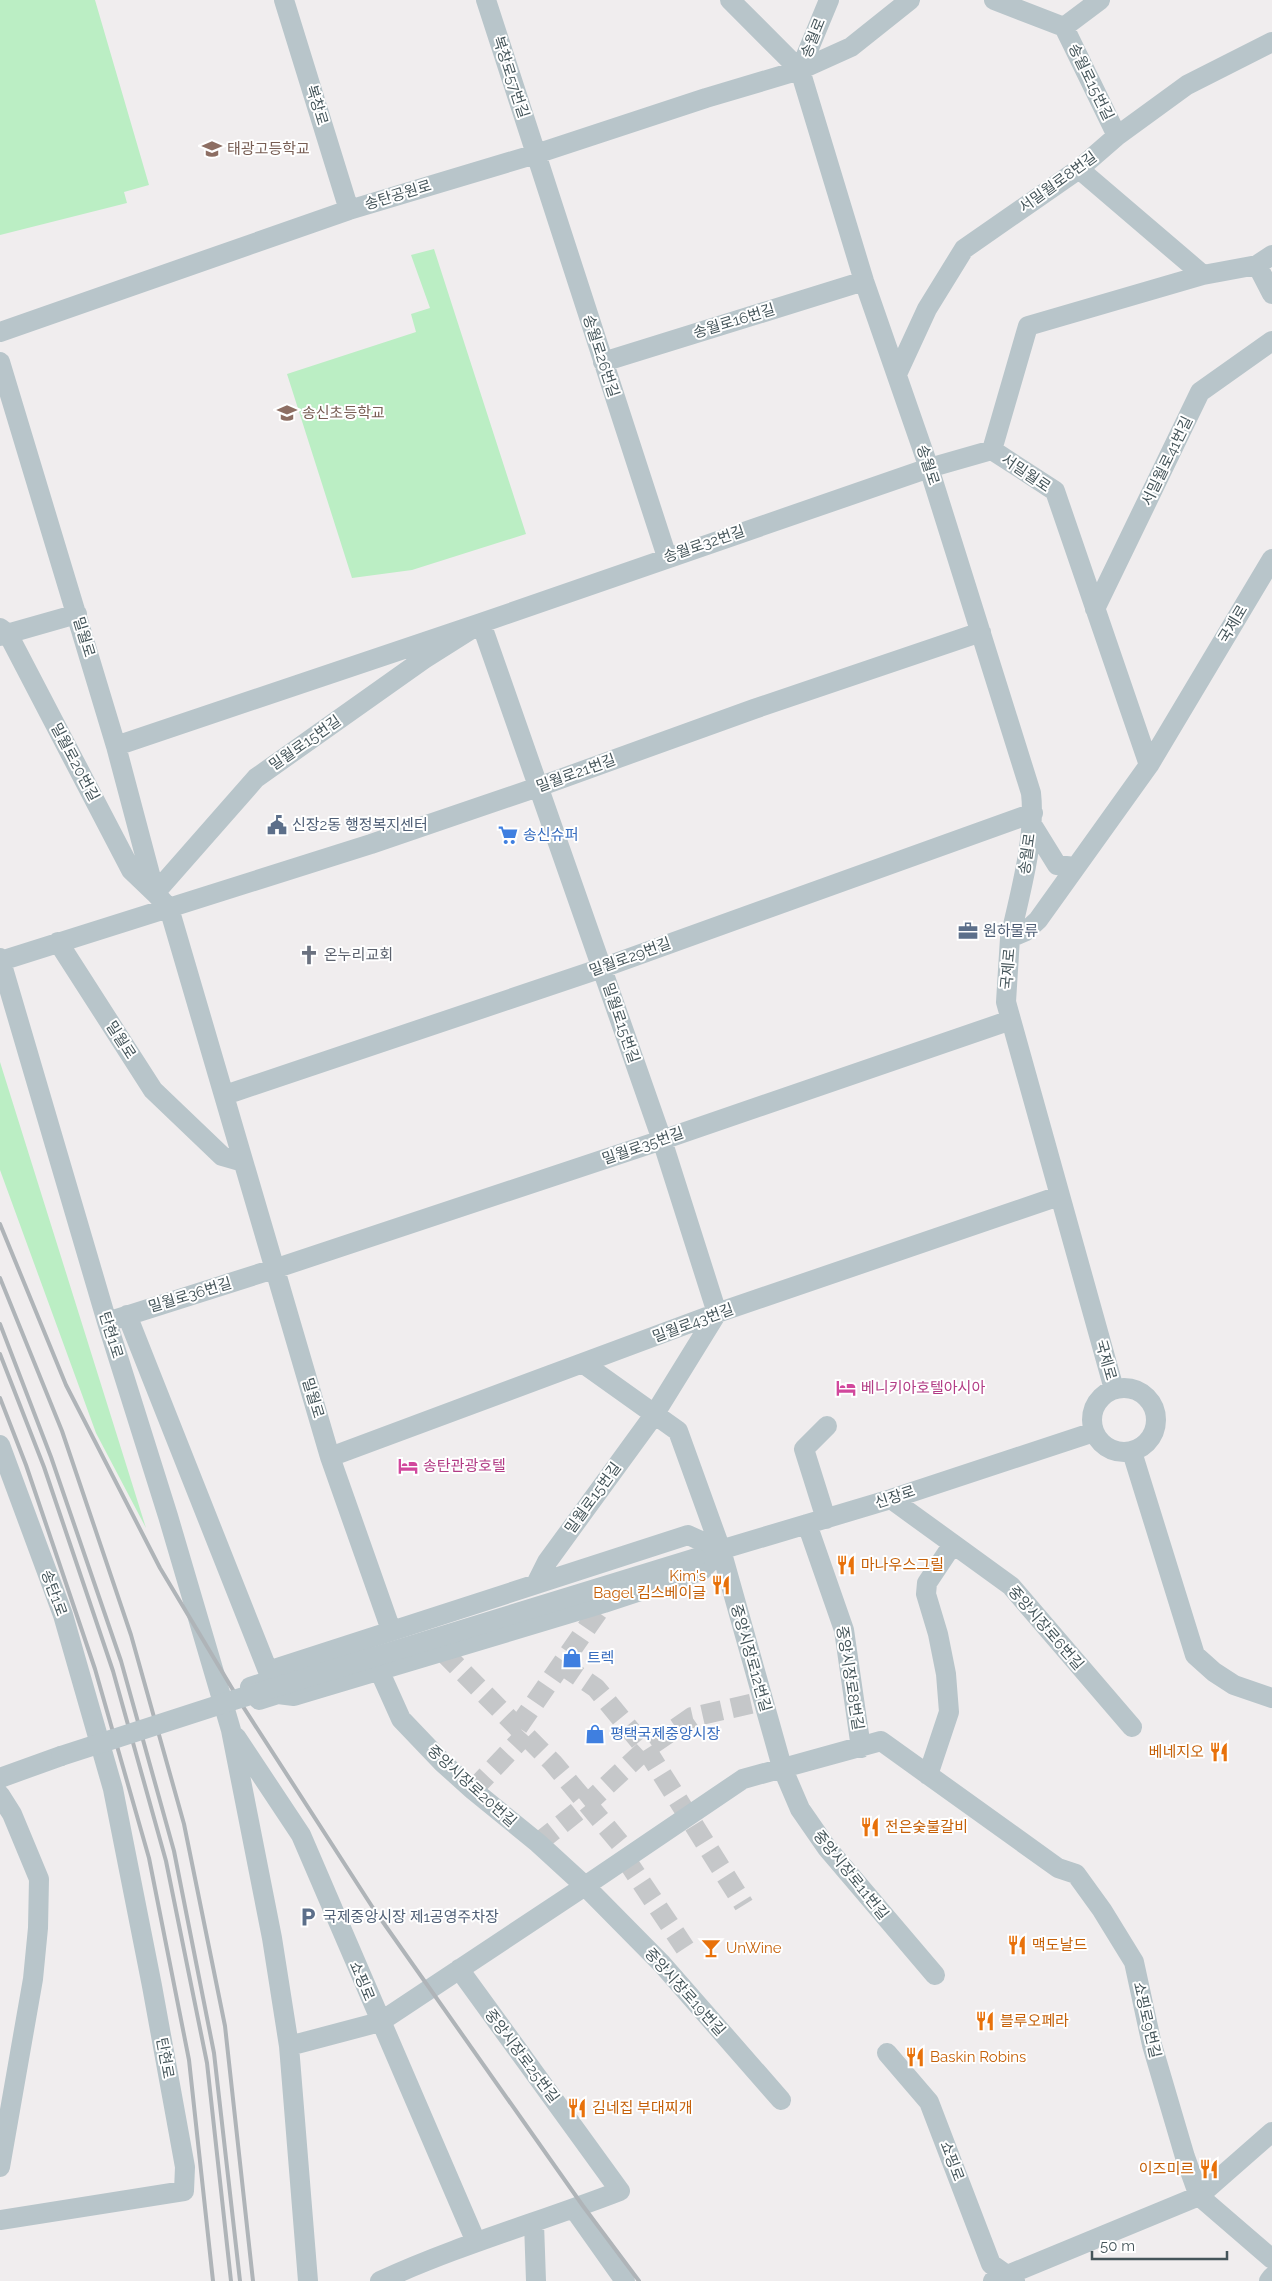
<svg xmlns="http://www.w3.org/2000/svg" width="1272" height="2281" viewBox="0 0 1272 2281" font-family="Raleway,'Noto Sans KR',sans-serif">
  <rect width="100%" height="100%" fill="#f0edee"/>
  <!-- green -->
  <path fill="#bbeec4" d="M0,0h95l54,185 -25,7 3,11 -127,32z
    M434,249l92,285 -114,36 -60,8 -65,-204 129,-42 -5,-18 19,-6 -19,-53z
    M0,1062l146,466 -50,-95 -96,-263z"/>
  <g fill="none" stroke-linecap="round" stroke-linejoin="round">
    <!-- minor-tunnel -->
    <path stroke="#c5c7c9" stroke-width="20" stroke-dasharray="20 10" stroke-linecap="butt" d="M443,1652l110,111 77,92
      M562,1665l34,23 50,61 98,156
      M518,1727l86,-124
      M473,1790l53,-56
      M538,1843l50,-40 58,-54 46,-32 72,-16
      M625,1858l60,90"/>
    <!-- minor -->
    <path stroke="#b8c5ca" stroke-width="20" d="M284,0l65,210
      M486,0l181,557
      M730,0l70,70
      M829,0l-29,70 64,211 65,187 102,325c5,44 -11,101 -21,145
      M994,0l70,27 53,109
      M1064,27l36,-27
      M1079,169l124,106
      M1257,265l15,29
      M0,332l349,-122 187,-56 170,-56 94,-28 51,-23 59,-47
      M0,362l116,384 39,147 14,15 161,549 61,173
      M603,362l261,-81
      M897,374l30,-65 37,-60 115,-80 38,-33 70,-51 85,-43
      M992,450l36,-124 175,-51 54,-10 15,-10
      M992,450l63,41 94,274
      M1095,609l105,-217 72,-51
      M0,628l8,6 123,236 24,23 101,-115 168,-119 57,-36 448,-155 63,-18
      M0,636l77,-22
      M116,746l365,-123 181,517 55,173 -63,102 -107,147 -11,22
      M1031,823l26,42 18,2
      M58,942l95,148 69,66 21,6
      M0,958l107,364 61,194 63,214 41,208 17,108 19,235
      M1,961l370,-117 167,-57 216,-78 227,-77
      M225,1095l377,-127 431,-155
      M127,1315l141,356
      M107,1322l167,-53 388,-129 349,-120
      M584,1364l94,67 43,119 61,217 18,42 27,39 108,127
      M1092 1420a32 32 0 1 1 64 0a32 32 0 1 1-64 0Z
      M1114,1389l-108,-387 4,-64 16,-7 12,-11 111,-155 123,-206
      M0,1445l63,170 50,174 39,197 33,181 -1,24 -184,29
      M1132,1452l63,203 19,17 20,13 38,13
      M330,1457l387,-144 342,-117
      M891,1499l120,87 121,141
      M826,1519l-22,-70 23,-23
      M807,1524l37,106 17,118
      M710,1553l181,-54 203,-67
      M379,1670l22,49 42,44 30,27 65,53 47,43 77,78 119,136
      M250,1687l22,-7 -4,-9 420,-136 33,15
      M259,1700l19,-6 16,2 310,-93 97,-32 20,-21
      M236,1737l65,98 175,407
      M928,1775l21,-63 -3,-38 -8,-40 -12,-40 1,-11 26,-39
      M0,1778l61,-22
      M0,1795l12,19 27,65 -1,49 -5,51 -33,188
      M289,2046l91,-24 205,-136 158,-107 138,-38 177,127 18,6 26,36 32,52 18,83 33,112 14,39 73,63
      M887,2053l42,49 62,162 24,17
      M574,2209l51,72
      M534,2223l2,58
      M380,2281c78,-36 160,-59 240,-90l-161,-222
      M993,2281l206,-85 73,-64
      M1269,2281l3,-4"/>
    <!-- rail -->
    <path stroke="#afb4b8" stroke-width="4" d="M0,1224l66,161 94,183 82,137 131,203 210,298 56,75
      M0,1278l62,153 69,204 53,189 41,202 28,255
      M0,1324l51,133 70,204 53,190 40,202 26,228
      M0,1354l44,113 69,204 53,190 41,202 24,218
      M0,1398l26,67 69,204 54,189 40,202 24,221"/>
    <!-- minor-bridge -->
    <path stroke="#b8c5ca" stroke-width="20" d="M61,1756l173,-56 462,-142"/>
  </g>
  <!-- icons -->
  <defs>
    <symbol id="school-bare" viewBox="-9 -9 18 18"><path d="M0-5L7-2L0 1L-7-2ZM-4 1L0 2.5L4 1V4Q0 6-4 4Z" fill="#8d6e63" stroke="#fff" stroke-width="2.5" paint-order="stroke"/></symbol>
    <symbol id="civic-bare" viewBox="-9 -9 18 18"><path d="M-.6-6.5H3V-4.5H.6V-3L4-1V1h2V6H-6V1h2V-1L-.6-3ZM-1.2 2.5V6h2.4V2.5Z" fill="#5c6f8a" stroke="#fff" stroke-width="2.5" paint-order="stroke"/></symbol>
    <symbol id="supermarket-bare" viewBox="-9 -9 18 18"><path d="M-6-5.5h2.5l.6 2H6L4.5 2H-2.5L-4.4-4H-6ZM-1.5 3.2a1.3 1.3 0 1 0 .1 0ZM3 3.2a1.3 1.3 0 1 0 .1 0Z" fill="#3f7fe0" stroke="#fff" stroke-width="2.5" paint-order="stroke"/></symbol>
    <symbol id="office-bare" viewBox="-9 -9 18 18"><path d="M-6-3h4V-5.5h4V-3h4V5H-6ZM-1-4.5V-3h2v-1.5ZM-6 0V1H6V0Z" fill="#5c6f8a" stroke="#fff" stroke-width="2.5" paint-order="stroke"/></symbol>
    <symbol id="church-bare" viewBox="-9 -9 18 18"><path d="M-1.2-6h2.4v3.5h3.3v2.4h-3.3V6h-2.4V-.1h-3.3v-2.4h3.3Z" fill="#6b7280" stroke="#fff" stroke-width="2.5" paint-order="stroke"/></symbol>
    <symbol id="hotel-bare" viewBox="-9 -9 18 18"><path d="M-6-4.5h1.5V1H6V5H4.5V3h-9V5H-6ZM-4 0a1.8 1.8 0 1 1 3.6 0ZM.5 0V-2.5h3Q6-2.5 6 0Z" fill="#d1479c" stroke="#fff" stroke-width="2.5" paint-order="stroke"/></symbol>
    <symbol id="restaurant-bare" viewBox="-9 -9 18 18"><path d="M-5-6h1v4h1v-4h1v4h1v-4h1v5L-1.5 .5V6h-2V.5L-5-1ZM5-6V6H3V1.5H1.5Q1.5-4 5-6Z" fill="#e8710a" stroke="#fff" stroke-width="2.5" paint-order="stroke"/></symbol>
    <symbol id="shop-bare" viewBox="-9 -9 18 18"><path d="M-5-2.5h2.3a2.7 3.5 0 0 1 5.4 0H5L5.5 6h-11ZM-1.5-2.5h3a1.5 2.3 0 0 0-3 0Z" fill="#3f7fe0" stroke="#fff" stroke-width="2.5" paint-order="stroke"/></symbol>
    <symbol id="parking-bare" viewBox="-9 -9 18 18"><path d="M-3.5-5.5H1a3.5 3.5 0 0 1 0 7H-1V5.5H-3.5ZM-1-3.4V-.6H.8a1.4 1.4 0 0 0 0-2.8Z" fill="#5c6f8a" stroke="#fff" stroke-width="2.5" paint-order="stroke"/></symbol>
    <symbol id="bar-bare" viewBox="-9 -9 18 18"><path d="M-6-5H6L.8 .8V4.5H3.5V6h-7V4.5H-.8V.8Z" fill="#e8710a" stroke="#fff" stroke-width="2.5" paint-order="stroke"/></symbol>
  </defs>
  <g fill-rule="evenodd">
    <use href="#school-bare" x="198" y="135" width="28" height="28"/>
    <use href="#school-bare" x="273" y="399" width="28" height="28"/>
    <use href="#civic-bare" x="263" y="811" width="28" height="28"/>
    <use href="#supermarket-bare" x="494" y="821" width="28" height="28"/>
    <use href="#office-bare" x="954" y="917" width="28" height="28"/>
    <use href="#church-bare" x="295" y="941" width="28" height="28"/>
    <use href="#hotel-bare" x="832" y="1374" width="28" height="28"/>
    <use href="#hotel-bare" x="394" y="1452" width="28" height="28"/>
    <use href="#restaurant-bare" x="832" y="1551" width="28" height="28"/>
    <use href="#restaurant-bare" x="707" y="1571" width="28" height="28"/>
    <use href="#shop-bare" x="558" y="1644" width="28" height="28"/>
    <use href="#shop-bare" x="581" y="1720" width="28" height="28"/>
    <use href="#restaurant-bare" x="1205" y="1738" width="28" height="28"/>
    <use href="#restaurant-bare" x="856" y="1813" width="28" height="28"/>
    <use href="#parking-bare" x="294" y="1903" width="28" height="28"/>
    <use href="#restaurant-bare" x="1003" y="1931" width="28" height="28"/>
    <use href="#bar-bare" x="697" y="1934" width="28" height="28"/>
    <use href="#restaurant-bare" x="971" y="2007" width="28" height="28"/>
    <use href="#restaurant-bare" x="901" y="2043" width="28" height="28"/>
    <use href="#restaurant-bare" x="563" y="2094" width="28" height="28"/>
    <use href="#restaurant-bare" x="1195" y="2155" width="28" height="28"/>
  </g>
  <g text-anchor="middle" stroke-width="4" stroke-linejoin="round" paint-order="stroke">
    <!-- street labels -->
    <g font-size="15" fill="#45555a" stroke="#fff">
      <text transform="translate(813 38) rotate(-68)" y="5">송월로</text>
      <text transform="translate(511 77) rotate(72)" y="5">복창로57번길</text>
      <text transform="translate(1091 82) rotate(64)" y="5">송월로15번길</text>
      <text transform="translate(317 105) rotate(73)" y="5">복창로</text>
      <text transform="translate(1058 182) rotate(-36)" y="5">서밀월로8번길</text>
      <text transform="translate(398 195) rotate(-17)" y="5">송탄공원로</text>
      <text transform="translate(734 321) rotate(-17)" y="5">송월로16번길</text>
      <text transform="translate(601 356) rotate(72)" y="5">송월로26번길</text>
      <text transform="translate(1167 461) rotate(-64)" y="5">서밀월로41번길</text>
      <text transform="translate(928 465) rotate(72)" y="5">송월로</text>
      <text transform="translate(1026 473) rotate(34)" y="5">서밀월로</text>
      <text transform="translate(704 544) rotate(-19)" y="5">송월로32번길</text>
      <text transform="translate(1233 624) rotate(-59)" y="5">국제로</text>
      <text transform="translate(84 637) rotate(73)" y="5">밀월로</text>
      <text transform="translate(305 743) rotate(-35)" y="5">밀월로15번길</text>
      <text transform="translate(75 762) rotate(62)" y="5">밀월로20번길</text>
      <text transform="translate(576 773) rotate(-20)" y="5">밀월로21번길</text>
      <text transform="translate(1027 854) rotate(-82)" y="5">송월로</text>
      <text transform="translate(630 957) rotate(-20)" y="5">밀월로29번길</text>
      <text transform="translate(1008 969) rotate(-85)" y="5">국제로</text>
      <text transform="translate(621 1023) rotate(71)" y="5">밀월로15번길</text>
      <text transform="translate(121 1040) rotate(57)" y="5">밀월로</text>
      <text transform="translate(643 1146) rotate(-19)" y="5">밀월로35번길</text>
      <text transform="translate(190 1295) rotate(-17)" y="5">밀월로36번길</text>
      <text transform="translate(693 1323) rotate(-20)" y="5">밀월로43번길</text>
      <text transform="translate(111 1335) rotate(73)" y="5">탄현1로</text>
      <text transform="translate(1106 1360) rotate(74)" y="5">국제로</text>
      <text transform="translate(313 1398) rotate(73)" y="5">밀월로</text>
      <text transform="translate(895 1497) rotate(-18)" y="5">신장로</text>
      <text transform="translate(593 1498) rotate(-54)" y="5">밀월로15번길</text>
      <text transform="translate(54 1593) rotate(70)" y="5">송탄1로</text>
      <text transform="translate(1046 1628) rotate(49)" y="5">중앙시장로6번길</text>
      <text transform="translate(751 1658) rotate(74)" y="5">중앙시장로12번길</text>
      <text transform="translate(850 1678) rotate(81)" y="5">중앙시장로8번길</text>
      <text transform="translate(472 1786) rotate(42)" y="5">중앙시장로20번길</text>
      <text transform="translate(851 1875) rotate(51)" y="5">중앙시장로11번길</text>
      <text transform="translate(362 1981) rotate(67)" y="5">쇼핑로</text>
      <text transform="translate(685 1992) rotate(48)" y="5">중앙시장로19번길</text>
      <text transform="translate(1147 2020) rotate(77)" y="5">쇼핑로9번길</text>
      <text transform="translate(522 2056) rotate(53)" y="5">중앙시장로25번길</text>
      <text transform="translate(165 2058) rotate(80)" y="5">탄현로</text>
      <text transform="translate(952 2161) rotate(69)" y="5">쇼핑로</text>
    </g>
    <!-- education labels -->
    <g font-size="15" fill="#785e54" stroke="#fff" text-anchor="start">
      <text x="227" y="154">태광고등학교</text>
      <text x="302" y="418">송신초등학교</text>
    </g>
    <!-- service labels -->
    <g font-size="15" fill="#4e5e75" stroke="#fff" text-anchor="start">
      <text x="292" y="830">신장2동 행정복지센터</text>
      <text x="983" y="936">원하물류</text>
      <text x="323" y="1922">국제중앙시장 제1공영주차장</text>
    </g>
    <!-- shop labels -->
    <g font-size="15" fill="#366cbe" stroke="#fff" text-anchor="start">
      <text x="523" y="840">송신슈퍼</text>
      <text x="587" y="1663">트렉</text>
      <text x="610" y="1739">평택국제중앙시장</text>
    </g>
    <!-- worship labels -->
    <g font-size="15" fill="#5b616d" stroke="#fff" text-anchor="start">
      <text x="324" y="960">온누리교회</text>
    </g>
    <!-- hotel labels -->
    <g font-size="15" fill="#b23c85" stroke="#fff" text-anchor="start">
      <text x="861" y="1393">베니키아호텔아시아</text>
      <text x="423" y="1471">송탄관광호텔</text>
    </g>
    <!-- food labels -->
    <g font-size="15" fill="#c56008" stroke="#fff" text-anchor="start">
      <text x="861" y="1570">마나우스그릴</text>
      <text x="706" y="1581" text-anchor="end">Kim's<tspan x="706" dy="17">Bagel 킴스베이글</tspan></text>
      <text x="1204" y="1757" text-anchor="end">베네지오</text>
      <text x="885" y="1832">전은숮불갈비</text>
      <text x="1032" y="1950">맥도날드</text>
      <text x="726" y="1953">UnWine</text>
      <text x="1000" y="2026">블루오페라</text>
      <text x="930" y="2062">Baskin Robins</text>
      <text x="592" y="2113">김네집 부대찌개</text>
      <text x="1194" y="2174" text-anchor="end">이즈미르</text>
    </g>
  </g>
  <!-- scale -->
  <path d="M1092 2251v8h135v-8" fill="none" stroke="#45555a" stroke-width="2.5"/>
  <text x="1100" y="2251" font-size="15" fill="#45555a" stroke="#ffffff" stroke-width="4" paint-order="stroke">50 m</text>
</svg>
